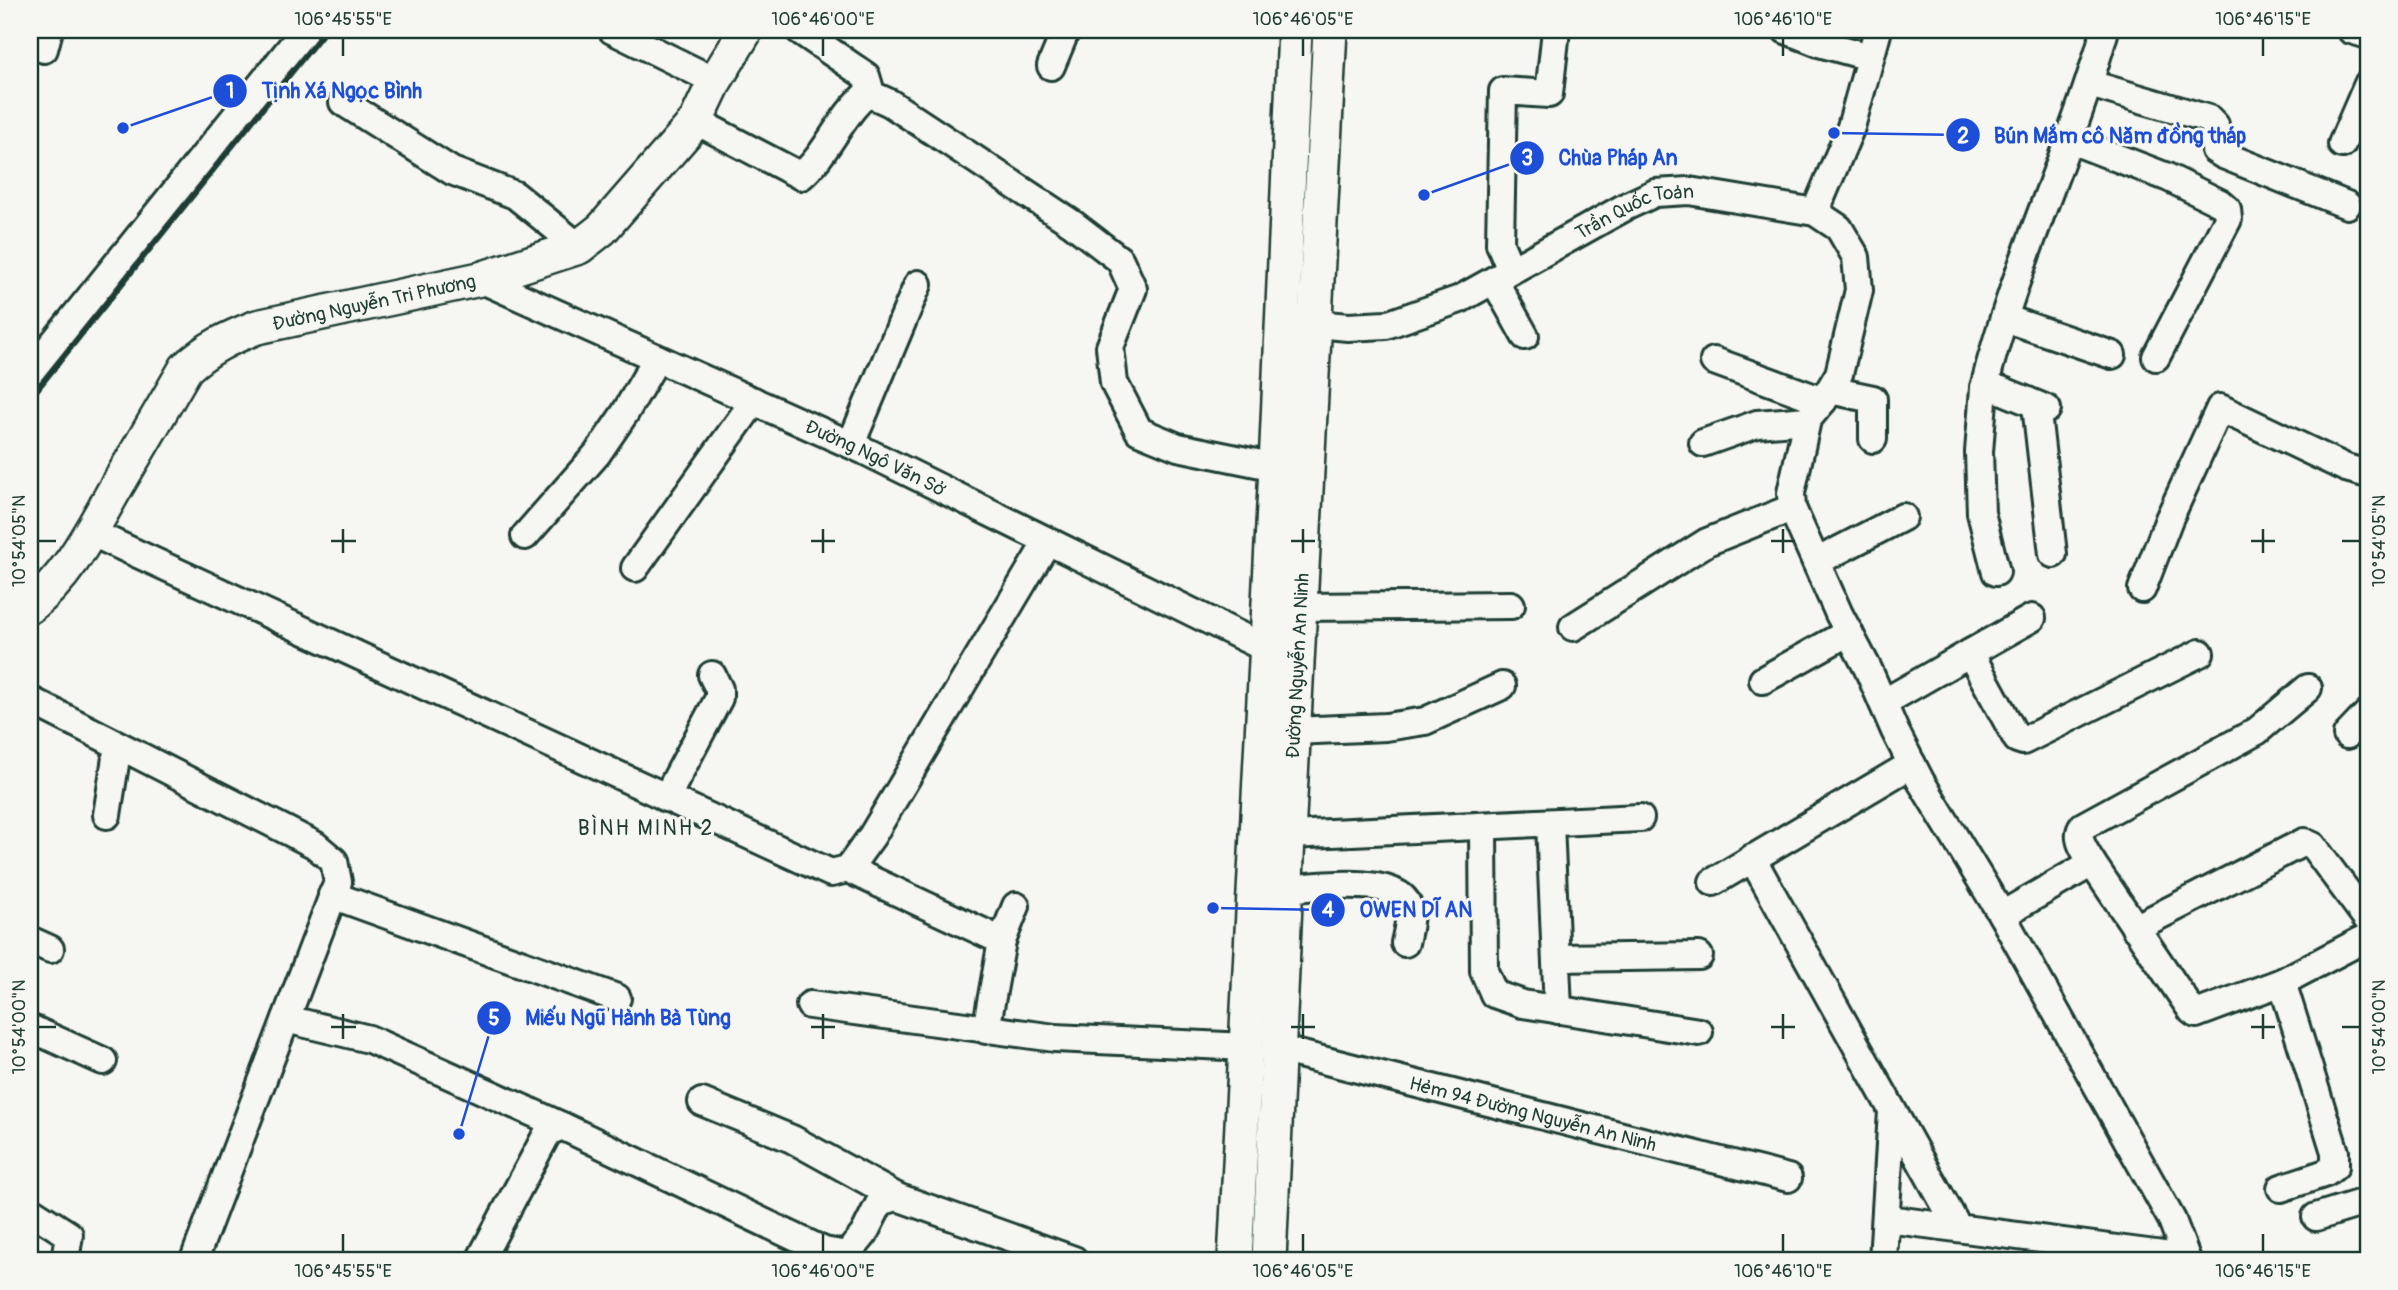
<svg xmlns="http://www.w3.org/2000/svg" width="2398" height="1290" viewBox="0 0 2398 1290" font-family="Pangolin,sans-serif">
  <rect width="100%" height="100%" fill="#f6f6f2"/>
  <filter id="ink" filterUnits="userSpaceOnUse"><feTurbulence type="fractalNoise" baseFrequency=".0143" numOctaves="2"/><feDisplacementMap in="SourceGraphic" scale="14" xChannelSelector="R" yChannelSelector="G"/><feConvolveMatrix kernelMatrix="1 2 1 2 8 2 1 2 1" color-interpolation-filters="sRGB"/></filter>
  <g filter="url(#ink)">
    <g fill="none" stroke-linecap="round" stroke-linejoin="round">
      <defs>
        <g id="minor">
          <path d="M612,30l103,51"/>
          <path d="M799,30l67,46 3,10 -1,7"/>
          <path d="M1786,30l33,13 51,14"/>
          <path d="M2351,30l17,5"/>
          <path d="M44,49l5,-19"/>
          <path d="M1051,66l15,-36"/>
          <path d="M2090,84l119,35 6,6v25l8,5 124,50"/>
          <path d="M343,102l109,69 63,24 64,52"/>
          <path d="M696,121l105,55c27,-23 39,-60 67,-83l22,10 183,121 47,36 13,29 -23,58 4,36 25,48 39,16 98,20"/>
          <path d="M2068,139l99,38 53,26 7,6 1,10 -72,138"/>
          <path d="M2342,144l26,-60"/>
          <path d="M1815,212l36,-85 27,-97"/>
          <path d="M1511,270l-11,-26 3,-153 46,3 7,-64"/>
          <path id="s1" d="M480,279l385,172 400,197"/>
          <path d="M1494,280l31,56"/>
          <path d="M2004,318l108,37"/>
          <path id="s2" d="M1296,322l52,5 38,-2 74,-26 167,-93 28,-13 34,-2 126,21 24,16 17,29 3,33 -20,84 -16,27 -16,19 -16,73 1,15 47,106 29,55 27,62 25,49 82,135 170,305 15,40"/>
          <path d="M1714,361l109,40"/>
          <path d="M30,372l275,-342"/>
          <path d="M1984,388l-5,64 2,61 15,59"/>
          <path d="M1830,390l43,9v40"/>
          <path d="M2036,405l17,149"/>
          <path d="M2047,409l-46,-19 -17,-2c30,-123 87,-237 121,-358"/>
          <path d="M1703,443l54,-19 50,-4"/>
          <path d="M851,444l67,-160"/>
          <path d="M90,532l741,341 17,-4 24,-33 175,-294"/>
          <path d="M525,536l72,-82 28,-41 32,-55"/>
          <path d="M1816,562l87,-45"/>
          <path d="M635,568l119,-167"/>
          <path d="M2142,589l27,-70 51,-111 126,60 22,6"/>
          <path d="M1300,607l211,-2"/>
          <path d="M1573,627l134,-85 85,-34"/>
          <path d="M1970,653l62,-35"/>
          <path d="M1763,680l86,-48"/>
          <path d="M30,700l285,145 19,16 4,21 -144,378"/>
          <path d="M1883,703l87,-50 47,86 6,2 177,-88"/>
          <path d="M1293,731l93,-4 39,-6 77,-35"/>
          <path d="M2347,735l21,-22"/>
          <path d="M666,798l53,-100v-9l-7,-14"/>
          <path d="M107,815l11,-70"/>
          <path d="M1550,823l8,187"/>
          <path d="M1483,826l1,145 10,23 29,10 176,28"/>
          <path d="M1269,836l371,-18"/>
          <path d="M1752,858l206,370"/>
          <path d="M2092,863l100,148 4,3 86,-32 86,-45"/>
          <path d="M848,869l154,72"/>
          <path d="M1713,882l199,-118"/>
          <path d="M1286,889c26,-2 118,-16 123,21 2,10 -2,23 -4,33"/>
          <path d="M332,895l285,103"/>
          <path d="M2002,915l90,-52c-6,-11 -18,-25 -9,-37l174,-95 51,-43"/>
          <path d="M2135,928l169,-86 9,4 55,74"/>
          <path d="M30,940l20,9"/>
          <path d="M1556,958l143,-2"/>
          <path d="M810,1005l245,33 192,9"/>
          <path d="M286,1019l83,20 193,87"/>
          <path d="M30,1028l73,33"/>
          <path d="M986,1030l16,-89 14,-35"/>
          <path id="s3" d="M1279,1049l509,129"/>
          <path d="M702,1102l90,37 105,58"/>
          <path d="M2281,1188l45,-15 9,-7v-14l-53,-170"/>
          <path d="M30,1210l39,25 -4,25"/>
          <path d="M2316,1217l52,-16"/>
          <path d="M1887,1219l299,39"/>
          <path d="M480,1260l68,-128 14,-6 262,125 23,4 17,-21 16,-32 17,-5 177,63"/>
          <path d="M1883,1260l9,-149"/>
        </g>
        <g id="major">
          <path id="s4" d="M30,606c38,-28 62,-77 85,-117 24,-40 47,-80 71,-121 23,-21 43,-30 71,-41l223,-48 99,-32 23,-18 94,-108 19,-40 31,-51"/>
          <path d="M1235,1260l41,-793 19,-437"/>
          <path id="s5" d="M1269,1260l19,-424 42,-806"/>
        </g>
      </defs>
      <!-- minor casing -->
      <use href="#minor" stroke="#1f3d34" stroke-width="32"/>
      <!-- major casing -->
      <use href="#major" stroke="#1f3d34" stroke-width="38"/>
      <!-- minor -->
      <use href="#minor" stroke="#f6f6f2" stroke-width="26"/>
      <!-- major -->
      <use href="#major" stroke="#f6f6f2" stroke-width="33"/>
      <!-- rail -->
      <path stroke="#1f3d34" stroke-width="5" d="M30,399l296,-369"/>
    </g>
  </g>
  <!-- ticks -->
  <path fill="none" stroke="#1f3d34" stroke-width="2.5" d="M343,38v18M823,38v18M1303,38v18M1783,38v18M2263,38v18M343,529v24M823,529v24M1303,529v24M1783,529v24M2263,529v24M38,541h18M331,541h25M811,541h24M1291,541h24M1771,541h24M2251,541h24M2342,541h18M343,1014v25M823,1014v25M1303,1014v25M1783,1014v25M2263,1014v25M38,1027h18M331,1027h25M811,1027h24M1291,1027h24M1771,1027h24M2251,1027h24M2342,1027h18M343,1234v18M823,1234v18M1303,1234v18M1783,1234v18M2263,1234v18"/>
  <g text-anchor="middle" stroke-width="6" stroke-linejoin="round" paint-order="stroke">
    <!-- street labels -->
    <g font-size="19" fill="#1f3d34" stroke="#f6f6f2">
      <text dy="7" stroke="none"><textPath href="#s2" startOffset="366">Trần Quốc Toản</textPath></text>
      <text dy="7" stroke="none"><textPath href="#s4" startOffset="488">Đường Nguyễn Tri Phương</textPath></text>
      <text dy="7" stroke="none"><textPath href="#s1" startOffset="434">Đường Ngô Văn Sở</textPath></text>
      <text dy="7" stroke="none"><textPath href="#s5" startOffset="595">Đường Nguyễn An Ninh</textPath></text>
      <text dy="7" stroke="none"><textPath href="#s3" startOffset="262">Hẻm 94 Đường Nguyễn An Ninh</textPath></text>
    </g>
    <!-- neighbourhood labels -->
    <g font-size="21" letter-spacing="2" fill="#1f3d34" stroke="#f6f6f2">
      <text x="646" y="835">BÌNH MINH 2</text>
    </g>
  </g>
  <!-- callouts -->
  <path fill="none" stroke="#1d4ed8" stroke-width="2.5" d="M123 128L230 91M1834 133L1963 135M1424 195L1527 158M1213 908L1328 910M459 1134L494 1018"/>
  <g fill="#1d4ed8" stroke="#f6f6f2" stroke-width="2.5">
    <circle cx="123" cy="128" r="7"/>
    <circle cx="1834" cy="133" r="7"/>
    <circle cx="1424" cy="195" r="7"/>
    <circle cx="1213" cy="908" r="7"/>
    <circle cx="459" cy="1134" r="7"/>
    <circle cx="230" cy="91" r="18"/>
    <circle cx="1963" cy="135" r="18"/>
    <circle cx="1527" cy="158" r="18"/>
    <circle cx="1328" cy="910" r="18"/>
    <circle cx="494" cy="1018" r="18"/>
  </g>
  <g font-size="21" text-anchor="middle" font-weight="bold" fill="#fff">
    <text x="230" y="98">1</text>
    <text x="1963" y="143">2</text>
    <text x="1527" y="165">3</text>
    <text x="1328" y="917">4</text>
    <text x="494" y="1025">5</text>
  </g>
  <g font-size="21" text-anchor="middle" font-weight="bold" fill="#1d4ed8" stroke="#f6f6f2" stroke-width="6" stroke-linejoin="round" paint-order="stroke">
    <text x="342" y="98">Tịnh Xá Ngọc Bình</text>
    <text x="2120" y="143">Bún Mắm cô Năm đồng tháp</text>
    <text x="1618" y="165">Chùa Pháp An</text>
    <text x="1416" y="917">OWEN DĨ AN</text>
    <text x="628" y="1025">Miếu Ngũ Hành Bà Tùng</text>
  </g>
  <!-- margin -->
  <rect width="2398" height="1290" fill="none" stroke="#f6f6f2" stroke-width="77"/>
  <rect x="38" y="38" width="2322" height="1214" fill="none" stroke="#1f3d34" stroke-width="2.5"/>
  <g font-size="18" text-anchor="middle" fill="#1f3d34">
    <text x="343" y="25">106°45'55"E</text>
    <text x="823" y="25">106°46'00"E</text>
    <text x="1303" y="25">106°46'05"E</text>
    <text x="1783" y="25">106°46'10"E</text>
    <text x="2263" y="25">106°46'15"E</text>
    <text transform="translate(19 541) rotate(-90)" y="6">10°54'05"N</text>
    <text transform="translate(2379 541) rotate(-90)" y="6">10°54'05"N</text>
    <text transform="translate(19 1027) rotate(-90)" y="6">10°54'00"N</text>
    <text transform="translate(2379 1027) rotate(-90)" y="6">10°54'00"N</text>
    <text x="343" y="1277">106°45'55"E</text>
    <text x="823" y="1277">106°46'00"E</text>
    <text x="1303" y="1277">106°46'05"E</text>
    <text x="1783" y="1277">106°46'10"E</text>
    <text x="2263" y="1277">106°46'15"E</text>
  </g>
</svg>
